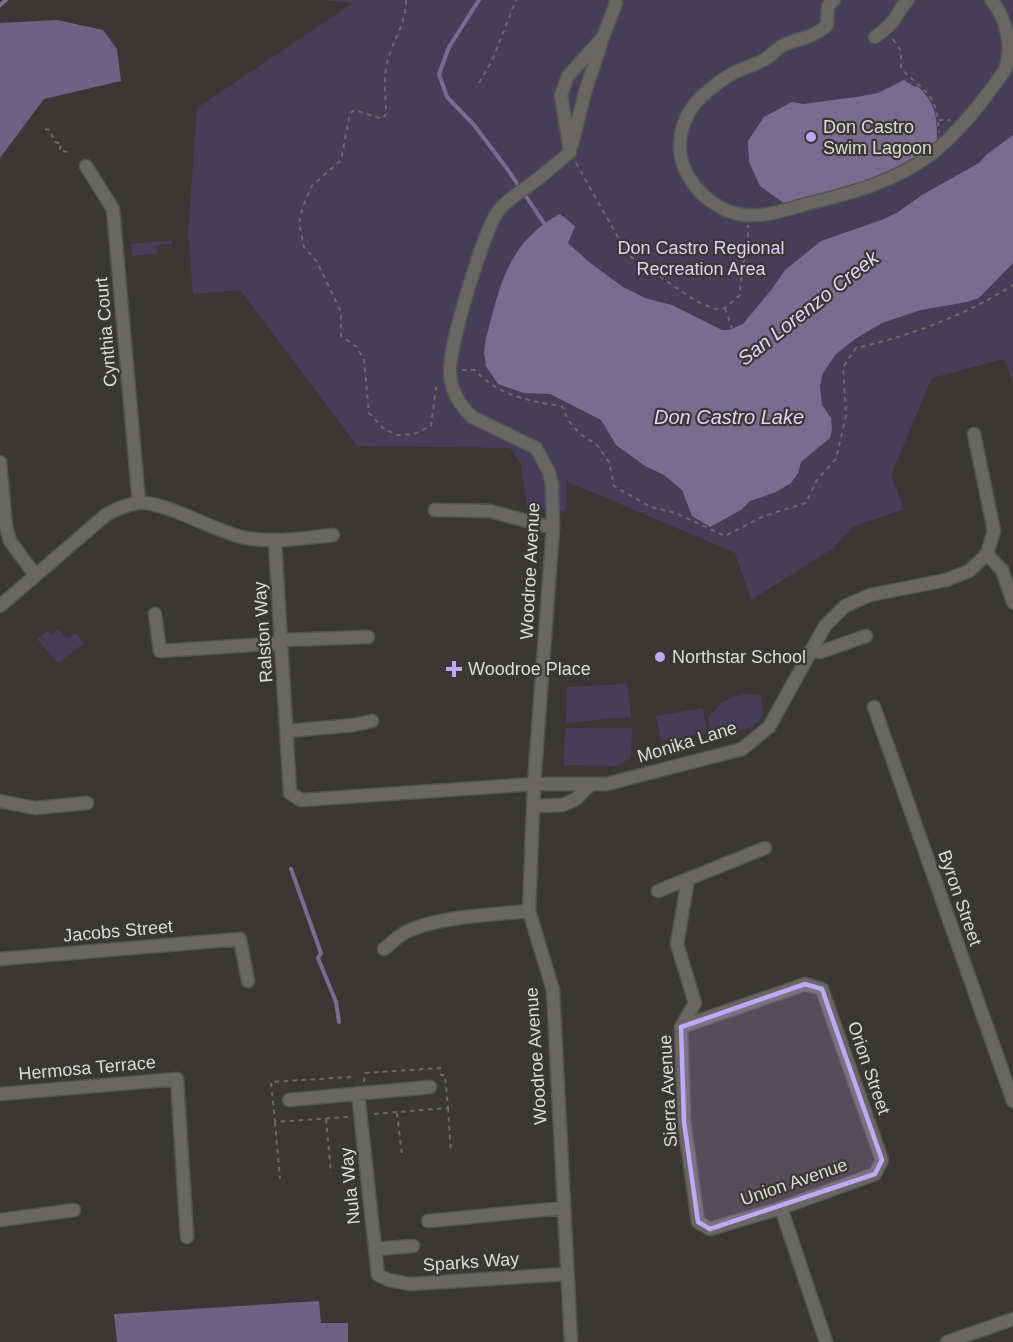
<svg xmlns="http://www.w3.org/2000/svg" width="1013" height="1342" viewBox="0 0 1013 1342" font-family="Helvetica,sans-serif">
  <rect width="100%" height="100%" fill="#393834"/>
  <!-- green -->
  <path fill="#453e59" d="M324,0h689v383l-9,-24 -72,19 -41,97 13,34 -51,18 -21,22 -81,51 -16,-47 -169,-72 1,18 -2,13 -9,-3h-13l-4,4 -12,-4 -6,-45 -11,-16 -153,-2 -117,-156 -47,4 -5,-61 9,-125 156,-105z
    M172,240v4l-16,1 1,9 -25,2 -1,-12z
    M58,629l9,10 8,-6 9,10 -26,20 -21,-24 11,-8 4,4z
    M627,684l4,33 -65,6 1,-36z
    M742,693l19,3c1,6 3,15 1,19 -6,17 -36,20 -51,19l-3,-16 14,-16z
    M703,708l4,25 -46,8 -5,-25z
    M565,728h67l-1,30 -15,8 -52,-1z"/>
  <!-- forest -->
  <path fill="#6b6284" d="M57,20l46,10 14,19 4,32 -77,18 -44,59v-135z
    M319,1301l2,22h27v19h-231l-3,-28z"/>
  <!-- water -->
  <path fill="#776d90" d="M904,80l11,7 2,-1c19,17 20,30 20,54 -38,39 -98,50 -149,66l-28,-20 -11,-24 -1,-21 16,-24 28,-15 11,2 53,-7 22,-4z
    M1013,135v128l-34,35 -12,4 -46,8 -39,13 -27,16 -19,15 -13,19 -3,13 2,19 9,13 1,12 -2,8 -29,24 -3,11 -7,10 -15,9 -26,9 -9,9 -31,17 -18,-11 -10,-26 -18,-15 -19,-9 -29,-21 -15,-25 -51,-26 -26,-1 -26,-9 -12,-18 -2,-13 1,-10c14,-55 22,-101 75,-129l15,12 -7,17 21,19 34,25 22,11 27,7 50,25h7l14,-6 29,-35 13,-19 36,-29 63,-22 14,-7 24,-17 57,-32 7,-8z"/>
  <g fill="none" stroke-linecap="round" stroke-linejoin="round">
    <!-- stream -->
    <path stroke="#776d90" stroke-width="4" d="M479,0l-30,47 -10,27 8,23 27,28 34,45 38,56
      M0,5l6,-5
      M291,869l30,84 -3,5 18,44 3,20"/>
    <defs>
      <path id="minor" d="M834,0l-6,6 -1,19c-12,12 -26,13 -41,19 -8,3 -11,8 -18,13 -9,7 -22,10 -33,15 -16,9 -38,25 -47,42 -11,22 -11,45 2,65 12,19 33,34 55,36 19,2 41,-5 58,-10 45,-11 89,-22 127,-50 29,-22 54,-55 75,-85 8,-23 2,-51 -14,-70
        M875,37c7,-5 14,-10 19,-17 5,-7 7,-14 14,-20
        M572,145l13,-53 16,-48
        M86,166l27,43 26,294
        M0,462l6,65 4,14 25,34
        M435,510l55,1 63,17
        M275,541l15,252 11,7 233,-16h73l135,-35 27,-22 56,-101 20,-20 25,-11 76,-15 23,-9 18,-17 7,-23 -20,-97
        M987,554l15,16 11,32
        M0,606l107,-92c10,-5 19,-9 30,-11 27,-3 80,30 109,35 29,5 58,0 87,-3
        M155,614l5,37 122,-8
        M282,640l86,-3
        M811,650l9,2 46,-16
        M874,707l139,394
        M287,731l67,-6 18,-4
        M0,801l35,7 52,-5
        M534,806l29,-1 13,-6 15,-15
        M658,891l107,-43
        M384,949c7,-5 14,-13 22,-17 32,-16 87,-17 123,-21
        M0,959l240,-20 8,42
        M681,1027l124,-43 17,5 60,171 -7,14 -94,34 -71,21 -12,-7 -14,-100 -3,-95 14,-24 -18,-59 11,-65
        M358,1093l20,182 11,5 21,4 157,-10
        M0,1094l177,-15 10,158
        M289,1100l141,-13
        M781,1208l45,134
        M0,1220l74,-10
        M428,1221l135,-13
        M375,1249l38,-3
        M571,1342l-18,-352 -24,-79 5,-127 19,-256 -1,-43 -3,-13 -13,-24 -64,-31c-13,-13 -21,-26 -22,-44 -2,-24 34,-145 49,-163 8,-10 21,-18 32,-26 14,-10 26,-21 39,-32l-9,-57 7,-19 35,-39 13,-34
        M947,1342l66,-23"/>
    </defs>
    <!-- minor casing -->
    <use href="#minor" stroke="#545451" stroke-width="15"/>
    <!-- path -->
    <path stroke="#6a6965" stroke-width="2" stroke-dasharray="4.5 4.5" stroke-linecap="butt" d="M406,0c0,25 -13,39 -19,63 -4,17 -1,34 -1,51l-4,5 -27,-9 -5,3 -9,47 -29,26 -9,20 -4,17 5,24 13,15 24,50v24l16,11 7,13 5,53 14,15 13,7 18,-1 17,-8 5,-38 4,-3
      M893,39l8,12v18c26,25 36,24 38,64
      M479,83l13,-22 24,-61
      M939,120h11
      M45,129l5,1 5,12 7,2 -3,6 12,3
      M576,163l52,92 68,46 19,8 10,-1 15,-13c0,-24 9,-46 8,-70
      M725,308l7,20
      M462,370h13c24,26 53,31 87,36l6,14 12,14 17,11 12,17 5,24 37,21 25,6 49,23 39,-20 42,-13 11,-23 19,-21 10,-44 -3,-48 13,-19c54,-12 110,-33 157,-63
      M364,1082l1,-9 75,-5 1,7h4l3,33 -75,6
      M448,1108l3,45
      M397,1113l5,42
      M348,1117l-73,5 -4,-40 79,-5 2,5
      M326,1119l5,54
      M275,1122l5,57"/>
    <!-- minor -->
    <use href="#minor" stroke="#686763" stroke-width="12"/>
  </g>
  <!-- marked area -->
  <path fill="#bea9f5" fill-opacity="0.2" stroke="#bea9f5" stroke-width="4.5" stroke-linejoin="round" d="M805,984l17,5 60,171 -7,14 -165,55 -12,-7 -14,-100 -3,-95z"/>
  <!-- markers -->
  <g fill="#bea9f5" stroke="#393834" stroke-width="2">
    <circle cx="811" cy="137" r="6"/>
    <circle cx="660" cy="657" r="6"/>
    <path d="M451 660h6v6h6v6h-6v6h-6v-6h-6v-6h6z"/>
  </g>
  <g text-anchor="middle" stroke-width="4.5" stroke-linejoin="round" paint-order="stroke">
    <!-- poi labels -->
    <g font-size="18" fill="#dbdbd8" stroke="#393834" text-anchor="start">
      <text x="823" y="133">Don Castro<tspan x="823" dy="21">Swim Lagoon</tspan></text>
      <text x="672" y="663">Northstar School</text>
      <text x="468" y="675">Woodroe Place</text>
    </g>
    <!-- park labels -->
    <g font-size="18" fill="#dbd2f7" stroke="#393834">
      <text x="701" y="254">Don Castro Regional<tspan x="701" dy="21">Recreation Area</tspan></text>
    </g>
    <!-- street labels -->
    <g font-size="18" fill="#dbdbd8" stroke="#393834">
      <text transform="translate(106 332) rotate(-95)" y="6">Cynthia Court</text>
      <text transform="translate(530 571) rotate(-87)" y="6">Woodroe Avenue</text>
      <text transform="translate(263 632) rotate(-94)" y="6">Ralston Way</text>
      <text transform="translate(687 742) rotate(-17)" y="6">Monika Lane</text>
      <text transform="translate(960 898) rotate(71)" y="6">Byron Street</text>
      <text transform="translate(118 931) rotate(-5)" y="6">Jacobs Street</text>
      <text transform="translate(536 1056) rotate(-94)" y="6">Woodroe Avenue</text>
      <text transform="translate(87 1068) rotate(-5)" y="6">Hermosa Terrace</text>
      <text transform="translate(869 1068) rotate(71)" y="6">Orion Street</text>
      <text transform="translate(668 1091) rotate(-93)" y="6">Sierra Avenue</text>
      <text transform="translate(794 1182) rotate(-19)" y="6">Union Avenue</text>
      <text transform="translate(350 1186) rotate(-96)" y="6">Nula Way</text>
      <text transform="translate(471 1262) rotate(-4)" y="6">Sparks Way</text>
    </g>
    <!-- water labels -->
    <g font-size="20" font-style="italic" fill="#ded5fa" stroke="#393834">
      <text transform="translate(808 308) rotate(-38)" y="7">San Lorenzo Creek</text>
      <text x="729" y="424">Don Castro Lake</text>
    </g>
  </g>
</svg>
